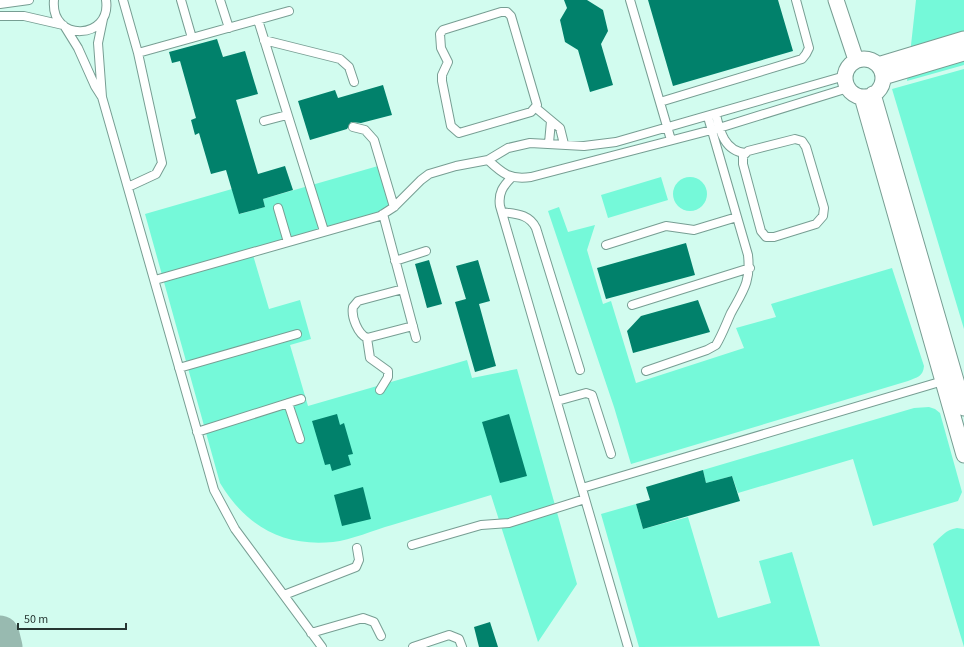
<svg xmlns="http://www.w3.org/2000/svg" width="964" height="647" viewBox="0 0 964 647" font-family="'Source Sans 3',sans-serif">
  <rect width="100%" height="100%" fill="#d2fcef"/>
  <!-- green -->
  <path fill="#75f9d9" d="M916,0h48v65l-57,16z
    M964,69v260l-72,-240z
    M378,166l13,47 -138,42 16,54 31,-9 11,39 -21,6 18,61 159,-46 5,18 45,-9 60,215 -39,58 -47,-147c-33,10 -66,20 -99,30 -18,5 -41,15 -59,17 -51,5 -87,-16 -113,-59l-75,-269 87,-25 8,25 25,-7 -2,-8z
    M661,177l7,23 -60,18 -7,-23z
    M673 194a17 17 0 1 1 34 0a17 17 0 1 1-34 0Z
    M559,207l9,25 27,-7 -8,25 16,54 8,-3 25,82 108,-35 -8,-20 40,-11 -5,-13 121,-36 32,98c-1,11 -7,11 -16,15l-277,83 -17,-57 -66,-196z
    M929,407l6,2 5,4 22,79 -4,9 -85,25 -20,-67 -115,34 -6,-17 -26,7 -3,-13 211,-62z
    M636,504l7,25 45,-12 30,101 53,-15 -12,-42 33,-9 28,94 -181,1 -38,-133z
    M957,528l7,1v118l-31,-103c8,-7 12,-14 24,-16z"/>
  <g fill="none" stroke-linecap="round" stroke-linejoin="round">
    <!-- taxiway -->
    <path stroke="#98bab0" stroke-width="39" d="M0,635l3,12"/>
  </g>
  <!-- building -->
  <path fill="#01816b" d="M564,0h23l16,10 5,21 -7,13 12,41 -23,7 -12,-42 -13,-8 -5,-22 7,-12z
    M648,0h130l15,51 -120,35z
    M217,39l6,18 22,-6 13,43 -22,6 22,74 27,-8 8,24 -30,9 2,8 -26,7 -13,-44 -15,4 -12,-41 -4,2 -4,-15 5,-2 -16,-57 -8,2 -3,-11z
    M383,85l9,30 -31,8 -10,-1 -4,7 -37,11 -12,-39 37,-11 3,8z
    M686,243l9,32 -89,24 -9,-31z
    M429,260l13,44 -15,4 -12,-44z
    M478,260l12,41 -11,3 17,62 -21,6 -20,-70 11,-3 -10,-33z
    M698,300l12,32 -77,21 -6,-22 14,-15z
    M337,414l3,11 4,-2 9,31 -5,1 3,10 -19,6 -2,-7 -5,1 -13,-44z
    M509,414l18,62 -27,7 -18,-61z
    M703,470l3,13 26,-7 8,25 -97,28 -7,-25 14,-4 -4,-13z
    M363,487l8,32 -29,7 -8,-31z
    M490,622l8,25h-19l-5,-20z"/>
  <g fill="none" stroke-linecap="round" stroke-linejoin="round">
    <defs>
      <path id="service" d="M54,0c-4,43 58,40 52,0
        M123,0l15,53 24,110 -6,11 -28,13
        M181,0l11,38
        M220,0l9,28
        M630,0l41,140
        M0,4l29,-4
        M501,12h6l4,4 26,89 -6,7 -72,21 -8,-7 -9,-45v-6l6,-13 -7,-14 -1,-14 3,-4z
        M0,16h24l39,9
        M103,19l-5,24 4,54 112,393 21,39 87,118
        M258,20l66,211
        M65,27l13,21 17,38 7,11
        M264,40l76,19 9,8 5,15
        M138,53l151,-42
        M660,102l142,-43 4,-5 3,-6 -13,-48
        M536,108l24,20 4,16
        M716,115c4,17 9,36 29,38
        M264,121l23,-6
        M353,127l12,3 9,10 20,67
        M795,139l7,2 4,6 18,61 -1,8 -7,8 -42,13h-8l-5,-6 -18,-67v-8l5,-5z
        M549,143l2,-22
        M488,160c15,14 22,20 43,17l188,-49 129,-40
        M512,177c-9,9 -14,16 -12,29l128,441
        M278,208l10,34
        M502,212c14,2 27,2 34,16l44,142
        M383,214l33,124
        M606,245l60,-19 28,4 43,-13
        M395,261l31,-10
        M155,280l225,-64 14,-9 27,-27 8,-6 27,-8 32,-6 20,-12 22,-5 54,3 32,-4 229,-66
        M403,289l-45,12 -5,6c-2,10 5,27 14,31l46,-12
        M632,305l118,-37
        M367,338l3,20 18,13v6l-8,13
        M179,368l118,-34
        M646,371l61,-21 9,-5c6,-10 10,-21 15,-32 12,-22 20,-31 17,-58l-40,-138
        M557,401l29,-8 6,2 19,59
        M288,403l12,36
        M197,432l104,-33
        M582,488l361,-107
        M412,545l69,-20 28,-2 76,-24
        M284,595l72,-28 3,-7 -2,-12
        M311,633l52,-15 11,4 7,14
        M413,647l36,-12 10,4 3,8"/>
      <path id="minor" d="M836,0l20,60
        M845 78a19 19 0 1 1 38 0a19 19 0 1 1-38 0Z
        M878,65l86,-26
        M883,77l81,-24
        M873,94l91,314
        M862,97l102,358"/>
    </defs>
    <!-- service casing -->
    <use href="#service" stroke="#779e93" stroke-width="10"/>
    <!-- minor casing -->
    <use href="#minor" stroke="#779e93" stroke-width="17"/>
    <!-- service -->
    <use href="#service" stroke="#fff" stroke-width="8"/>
    <!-- minor -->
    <use href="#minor" stroke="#fff" stroke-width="15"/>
  </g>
  <!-- scale -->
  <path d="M18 623v6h108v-6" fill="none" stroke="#263632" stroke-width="2"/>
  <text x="24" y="623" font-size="12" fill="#263632" stroke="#d2fcef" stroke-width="3" paint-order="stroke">50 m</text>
</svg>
